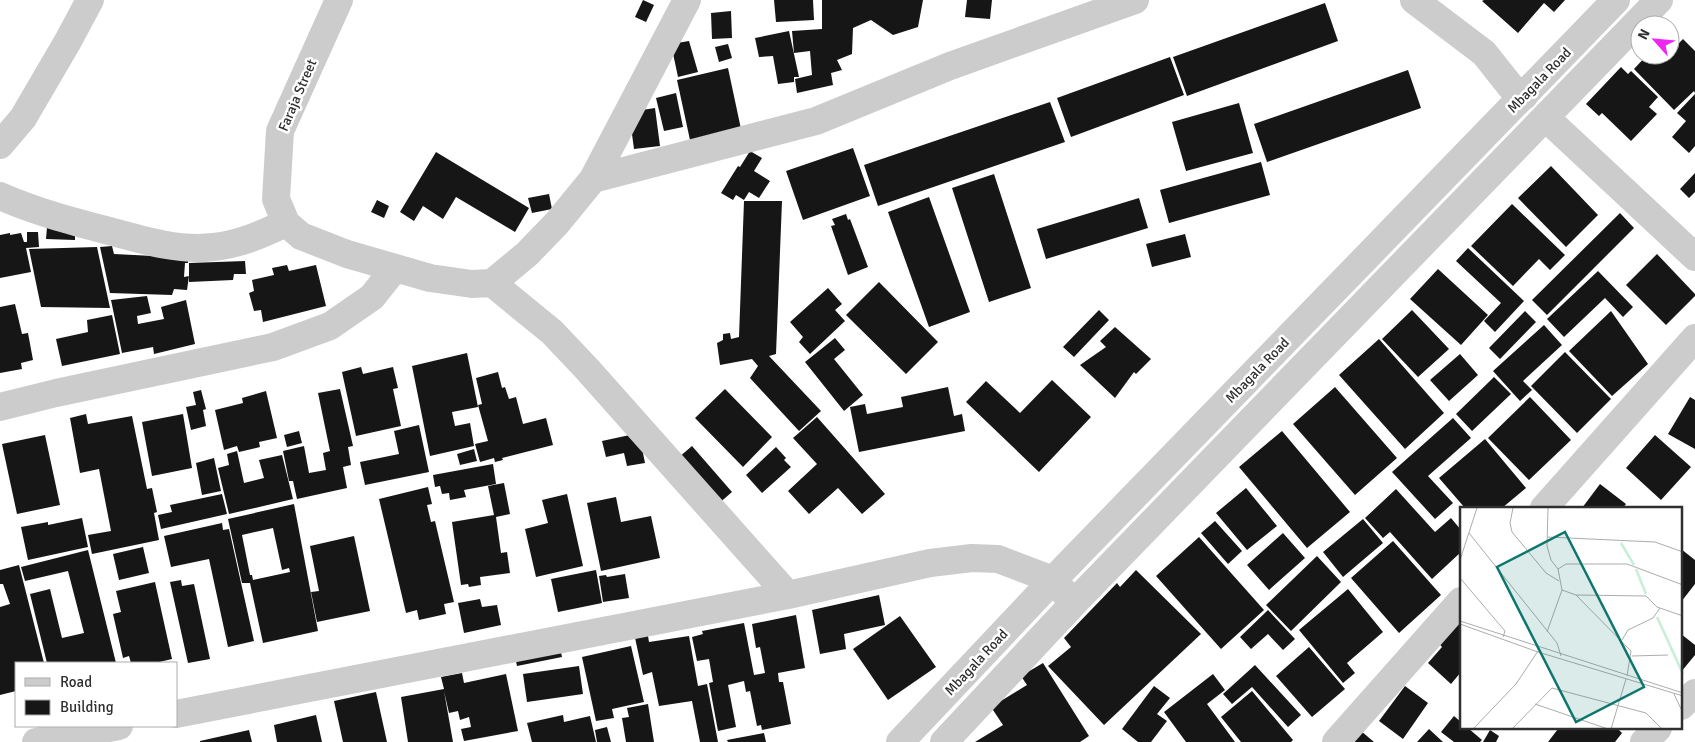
<svg xmlns="http://www.w3.org/2000/svg" width="1695" height="742" viewBox="0 0 1695 742" font-family="Signika,sans-serif">
  <rect width="100%" height="100%" fill="#fff"/>
  <!-- building -->
  <path fill="#161616" fill-rule="evenodd" d="M643,0l11,5 -8,17 -11,-5z
    M774,0h39l1,20 -38,2z
    M822,0h101l-5,27 -25,8 -22,-15 -18,8 -1,26 -15,6 5,10 -11,3 2,12 -36,8 -2,-14 17,-4 -2,-24 -16,2 -2,-22 30,-2z
    M967,0h25l-2,19 -25,-2z
    M1484,0h81l-11,12 -10,-9 -26,30 -36,-32z
    M1325,3l13,38 -151,55 -14,-39z
    M731,11l1,27 -20,1 -1,-26z
    M789,31l10,46h-5v5l-16,2 -5,-28 -14,1 -4,-19z
    M1683,39l12,12v42l-1,-2 -20,19 -40,-41 13,-14 11,9 9,-9h3v-3z
    M689,41l9,31 -20,5 -7,-33z
    M728,44l4,14 -13,4 -4,-15z
    M1170,57l14,38 -113,42 -14,-39z
    M1621,67l7,7 3,-3 27,26 -9,10 8,7 -26,27 -29,-28 -3,3 -13,-12z
    M728,68l13,61 -51,11 -13,-60z
    M1408,70l13,38 -154,54 -13,-38z
    M676,93l7,34 -19,4 -8,-33z
    M1695,94v52l-6,7 -17,-16 14,-16 -9,-8z
    M1050,102l15,40 -187,64 -14,-41z
    M1239,103l14,50 -67,18 -14,-49z
    M655,108l5,38 -26,3 -5,-37z
    M853,148l17,48 -67,24 -17,-49z
    M750,151l12,7 -8,13 16,10 -11,17 -10,-6 -5,8 -8,-5 -3,5 -12,-7 17,-27 2,1z
    M436,152l93,56 -14,24 -59,-35 -13,22 -20,-13 -9,15 -14,-9z
    M1261,162l9,33 -101,28 -9,-33z
    M1551,166l47,49 -32,32 -48,-49z
    M1695,173v19l-6,6 -9,-9z
    M994,174l37,114 -42,14 -37,-114z
    M549,194l3,15 -20,4 -4,-15z
    M929,197l41,115 -41,15 -41,-115z
    M1139,198l9,30 -102,31 -9,-30z
    M377,200l12,6 -5,12 -13,-6z
    M744,201h38l-6,153 -7,2 52,55 -22,20 -49,-53 8,-12 -6,-7 -32,6 -3,-22 6,-3v-6l7,-1 1,6 8,-2z
    M1512,204l53,51 -15,15 -11,-11 -26,27 -42,-40z
    M1620,213l14,15 -87,87 -15,-15z
    M846,214l2,6 2,-1 18,48 -20,8 -17,-49 4,-1 -3,-6z
    M47,227l28,1v12l-29,-1z
    M27,232h11l1,15 -13,1 5,24 -31,6v-43l10,-2v2l11,-2 3,9h3z
    M1185,234l6,23 -39,10 -6,-23z
    M112,246l2,8 59,3 15,-3v9h-3l-1,14 5,-1 -2,14 -13,-1 -2,6 -62,-2 -10,-46z
    M97,247l13,61 -69,-1 -12,-58z
    M1468,248l56,53 -29,31 -11,-11 17,-18 -45,-42z
    M1657,254l38,40v2l-29,29 -40,-40z
    M245,261l1,13h-12l-1,6 -44,2v-19z
    M287,265l2,6 27,-6 10,41 -63,16 -2,-12 -7,1 -5,-18 5,-2 -2,-11 22,-5 -2,-7z
    M1438,269l50,46 -27,30 -51,-46z
    M1598,271l35,36 -10,10 -18,-19 -41,39 -17,-18z
    M879,282l59,60 -32,32 -60,-59z
    M828,288l14,16 -7,6 10,11 -35,33 -11,-12 4,-5 -13,-15z
    M147,296l4,17 -14,3 1,8 26,-5 -3,-12 25,-7 9,44 -41,10 -1,-7 -31,6 -11,-53z
    M15,304l7,30 6,-1 5,27 -12,3 1,6 -22,4v-66z
    M1099,310l10,10 -35,37 -11,-10z
    M1412,310l37,39 -31,28 -36,-38z
    M1525,311l11,11 -36,37 -11,-11z
    M1611,311l37,53 -36,32 -43,-45z
    M112,315l8,39 -58,12 -6,-27 32,-7 -1,-12z
    M1544,325l18,20 -39,36 9,9 -12,11 -27,-30z
    M1115,327l36,32 -15,15 -2,-2 -19,26 -35,-33 26,-18 -6,-6z
    M835,338l10,12 -11,9 29,36 -19,16 -39,-49z
    M1379,339l65,74 -39,36 -66,-74z
    M1565,352l46,47 -34,34 -46,-47z
    M467,353l11,54 -26,5 3,14 15,-3 4,23 -44,10 -18,-90z
    M1460,354l18,21 -29,26 -19,-21z
    M361,367l2,7 30,-7 5,21 -5,1 8,37 -45,10 -14,-64z
    M498,372l4,16 3,-1 4,12 7,-2 7,27 23,-6 7,27 -51,13 1,2 -8,2 -1,-4 -14,4 -5,-18 13,-3 -10,-36 4,-1 -6,-26z
    M1494,377l17,17 -39,37 -16,-17z
    M1052,380l39,37 -52,55 -73,-70 20,-21 34,32z
    M948,387l6,29 8,-2 3,17 -106,21 -9,-45 15,-3 2,10 36,-7 -2,-10z
    M1335,387l62,71 -42,37 -62,-71z
    M340,389l13,57 -5,1 3,18 -8,2 4,21 -50,11 -4,-18h-4l-6,-30 21,-5 5,27 17,-3 -3,-17 7,-2 -12,-58z
    M725,389l47,48 -29,30 -48,-49z
    M201,390l5,19 -3,1 3,16 -15,4 -5,-23 10,-2 -3,-13z
    M266,391l11,47 -18,4 1,5 -21,5 -2,-6 -13,4 -9,-40 28,-7 -1,-5z
    M1530,397l41,43 -42,40 -41,-42z
    M1690,397l5,3v49l-27,-15z
    M86,414l2,10 44,-8 15,73 5,-1 5,24 -3,1 5,27 -67,14 -4,-19 23,-4 -12,-62 -19,4 -10,-55z
    M183,414l9,54 -40,8 -10,-54z
    M817,417l68,77 -23,20 -24,-26 -29,26 -21,-23 29,-27 -24,-26z
    M1453,418l18,20 -43,38 25,27 -18,16 -43,-47z
    M419,425l10,47 -64,13 -5,-23 39,-8 -5,-23z
    M299,431l3,12 -15,4 -3,-12z
    M1282,431l68,81 -43,36 -68,-81z
    M639,433l6,30 -18,3 -3,-13 -18,4 -4,-16z
    M45,435l15,70 -43,9 -15,-70z
    M1655,435l36,32 -30,33 -35,-32z
    M1485,439l41,49 -24,20h-37l-26,-30z
    M692,446l40,46 -15,13 -39,-47z
    M776,447l10,11 -2,2 7,7 -29,26 -16,-18z
    M474,449l3,12 -17,4 -3,-11z
    M237,451l7,32 20,-5 -5,-18 23,-5 11,44 -64,15 -11,-46 11,-3 -2,-11z
    M214,458l7,33 -19,4 -6,-32z
    M493,464l3,20 -32,6 2,7 -16,3 -1,-7 -7,1 -2,-8 -5,1 -2,-12z
    M504,483l6,31 -14,3 5,36 6,-1 3,21 -30,4 1,8 -12,2 -1,-3 -7,1 -9,-63 42,-7 -6,-29z
    M1600,484l26,20 -3,4h-41z
    M428,487l4,17 -5,1 4,17 4,-1 19,81 -10,2 2,10 -27,6 -2,-10 -11,3 -27,-114z
    M1246,488l31,38 -30,24 -31,-37z
    M1396,489l39,43 16,-14 10,12v22l-29,27 -42,-47 -7,6 -18,-20z
    M222,494l5,20 -66,15 -3,-14 14,-3 -2,-7z
    M567,494l16,72 -47,11 -11,-48 23,-6 -6,-23z
    M616,497l5,25 30,-6 9,42 -59,13 -14,-68z
    M294,504l24,127 -55,12 -13,-60h-8l-14,-64zM273,528l9,42 7,-2 1,4 -37,8 -1,-5h-2l-8,-40z
    M82,518l6,29 -60,13 -7,-33 27,-5v3z
    M1363,519l20,24 -40,34 -20,-25z
    M1215,521l27,30 -14,13 -27,-31z
    M222,523l1,7 6,-1 25,112 -26,6 -19,-88 -38,8 -7,-31z
    M1283,533l22,25 -36,32 -22,-25z
    M354,536l16,75 -53,11 -6,-30 8,-1 -9,-45z
    M1199,537l65,73 -43,39 -65,-73z
    M1393,541l48,54 -42,38 -48,-55z
    M143,547l6,26 -30,7 -6,-26z
    M1681,549l14,11v24l-14,18z
    M88,550l28,113h-69l-17,-69 20,-5 12,49 22,-5 -16,-62 -43,10 -4,-14z
    M1317,556l24,26 -50,49 -25,-26z
    M19,565l25,98h-28v28l-16,4v-88l10,-3 -7,-20h-3v-14z
    M596,570l6,33 -44,9 -7,-33z
    M1136,570l65,64 -97,91 -56,-59 23,-19 -7,-9 53,-55 3,4z
    M625,574l4,24 -26,4 -4,-26 7,-1 1,2z
    M181,580l1,6 12,-2 16,75 -22,4 -18,-81z
    M155,582l17,77 -17,4h-24l-2,-7 -6,2 -10,-44 8,-2 -5,-21z
    M1348,589l35,43 -36,31 8,10 -12,10 -44,-53z
    M879,595l6,30 -41,9 2,15 -26,5 -8,-44z
    M480,599l2,8 15,-2 4,20 -37,8 -6,-30z
    M1268,610l27,29 -12,11 -15,-16 -17,15 -11,-12z
    M1461,614v58l-10,12 -23,-21 14,-16 -5,-6z
    M796,615l9,53 -27,5 1,9h4l8,42 -29,6 -1,-5 -4,1 -7,-35 -4,1 -2,-11 -16,4 8,42 -18,4 -9,-48 4,-1 -4,-23 -12,2 -5,-24 11,-3 -1,-3 42,-8 10,52 11,-2 -5,-26 -4,1 -4,-24z
    M900,616l36,51 -48,33 -35,-51z
    M647,630l2,12 40,-6 9,50 9,-2 11,58h-18l-8,-41 -33,5 -7,-34 -9,3 -9,-42z
    M1681,634l14,11v10l-14,17z
    M559,643l3,14 -45,9 -3,-14z
    M631,646l13,56 -32,7 2,9 -18,3 -14,-64z
    M1309,647l36,42 -33,28 -36,-41z
    M1043,663l46,73 -9,6h-105l28,-17 -12,-18 36,-22 -6,-9z
    M1255,665l46,50 -13,12 -36,-40 -20,17 -9,-10z
    M579,666l4,28 -56,8 -4,-28z
    M462,673l2,10 42,-9 12,57 -54,10 -3,-12 10,-2 -2,-10 -9,3 -2,-9 -9,2 -5,-22 9,51h-45l-7,-45 43,-8 -3,-12z
    M1213,674l12,16 -18,14 28,38h-49l-22,-30z
    M1154,686l16,12 -13,16 10,7 -16,21h-13l-16,-13z
    M1405,686l23,17 -25,36 -24,-18z
    M1252,691l41,49 -2,2h-50l-20,-25z
    M376,692l11,50h-44l-9,-41z
    M648,704l6,38h-28l-4,-24 7,-1 -2,-9z
    M316,715l6,27h-45l-3,-17z
    M563,715l1,7 26,-6 6,26h-64l-5,-19z
    M1454,716l7,6v6h7l14,12 -2,2h-26l-13,-10z
    M607,727l4,15h-14l-2,-12z
    M1557,728h60l5,5 -7,9h-67l10,-13z
    M1429,729l14,13h-26z
    M249,730l3,12h-52v-1z
    M1490,730l9,6 -3,6h-13z
    M1361,731l13,11h-22z
    M764,733l2,9h-38l-1,-2z"/>
  <g fill="none" stroke-linecap="round" stroke-linejoin="round">
    <!-- minor -->
    <path stroke="#ccc" stroke-width="28" d="M339,0l-59,131 -4,68 10,24 15,13 46,18 83,24 42,6 20,-1 35,-29 30,-31 36,-44 94,-179
      M1414,0l70,53 27,34 13,9
      M1546,118l149,139
      M0,145l23,-27 45,-77 22,-41
      M593,179l223,-58 134,-55 185,-66
      M0,196c36,16 75,26 113,36 32,9 67,19 101,15 27,-3 48,-13 72,-24
      M492,283l60,49 35,37 201,226
      M0,407l56,-14 217,-46 57,-21 42,-29 23,-29
      M1544,508l151,-170
      M1681,706l14,-13
      M176,714l612,-119 142,-32 42,-5 26,1 55,21 21,23
      M36,742l83,-16
      M1336,742l125,-141
      M1644,742l14,-14"/>
    <!-- tertiary -->
    <path stroke="#ccc" stroke-width="28" d="M900,742l153,-162 563,-580
      M944,742l130,-139 585,-603"/>
  </g>
  <g text-anchor="middle" stroke-width="5" stroke-linejoin="round" paint-order="stroke">
    <!-- street labels -->
    <g font-size="14" fill="#2f2f2f" stroke="#fff">
      <text transform="translate(1539 80) rotate(-46)" y="5">Mbagala Road</text>
      <text transform="translate(297 95) rotate(-67)" y="5">Faraja Street</text>
      <text transform="translate(1257 370) rotate(-46)" y="5">Mbagala Road</text>
      <text transform="translate(976 662) rotate(-47)" y="5">Mbagala Road</text>
    </g>
  </g>
  <!-- overview -->
  <g transform="translate(1460 507)">
    <rect width="222" height="222" fill="#fff"/>
    <path fill="none" stroke="#c7eed8" stroke-width="2.5" d="M161,36l13,22M176,62l10,25M197,110l26,57"/>
    <path fill="none" stroke="#acacac" stroke-width="1" d="M53,1l-3,15 2,9 34,41 13,8M88,1l-1,38 4,14 7,9 4,21 14,5 70,1 11,11 26,9M9,26l88,110 4,13M87,30l108,5 28,10M0,53l17,-52M98,62l8,-5h61l56,21M0,71l45,53 -2,6M116,88l55,56 -4,25M0,114l223,72M0,117l78,28 145,44M87,125l15,-42M162,133l6,-10 25,-12 7,-10M172,149l36,-1M214,187l9,19M75,197l73,25M13,222l43,-45 22,-33M52,222l40,-41 94,25 16,16M151,222l15,-50"/>
    <path fill="#0f766e" fill-opacity="0.15" stroke="#0f766e" stroke-width="2.5" d="M105,25l79,155 -68,35 -79,-155z"/>
    <rect width="222" height="222" fill="none" stroke="#2f2f2f" stroke-width="2.5"/>
  </g>
  <!-- legend -->
  <rect x="15" y="662" width="162" height="65" fill="#ffffff" stroke="#acacac"/>
  <rect x="25" y="678" width="25" height="8" fill="#cccccc" stroke="#acacac"/>
  <text x="60" y="687" font-size="15" fill="#2f2f2f">Road</text>
  <rect x="25" y="700" width="25" height="15" fill="#161616" stroke="#acacac"/>
  <text x="60" y="712" font-size="15" fill="#2f2f2f">Building</text>
  <!-- north arrow -->
  <g transform="translate(1655 40) rotate(297)"><circle r="24" fill="#ffffff" stroke="#acacac"/>
  <path d="M0-4L9 19L0 12L-9 19Z" fill="#ed26f1"/>
  <text y="-8" font-size="14" font-weight="bold" text-anchor="middle" fill="#2f2f2f">N</text>
  </g>
</svg>
